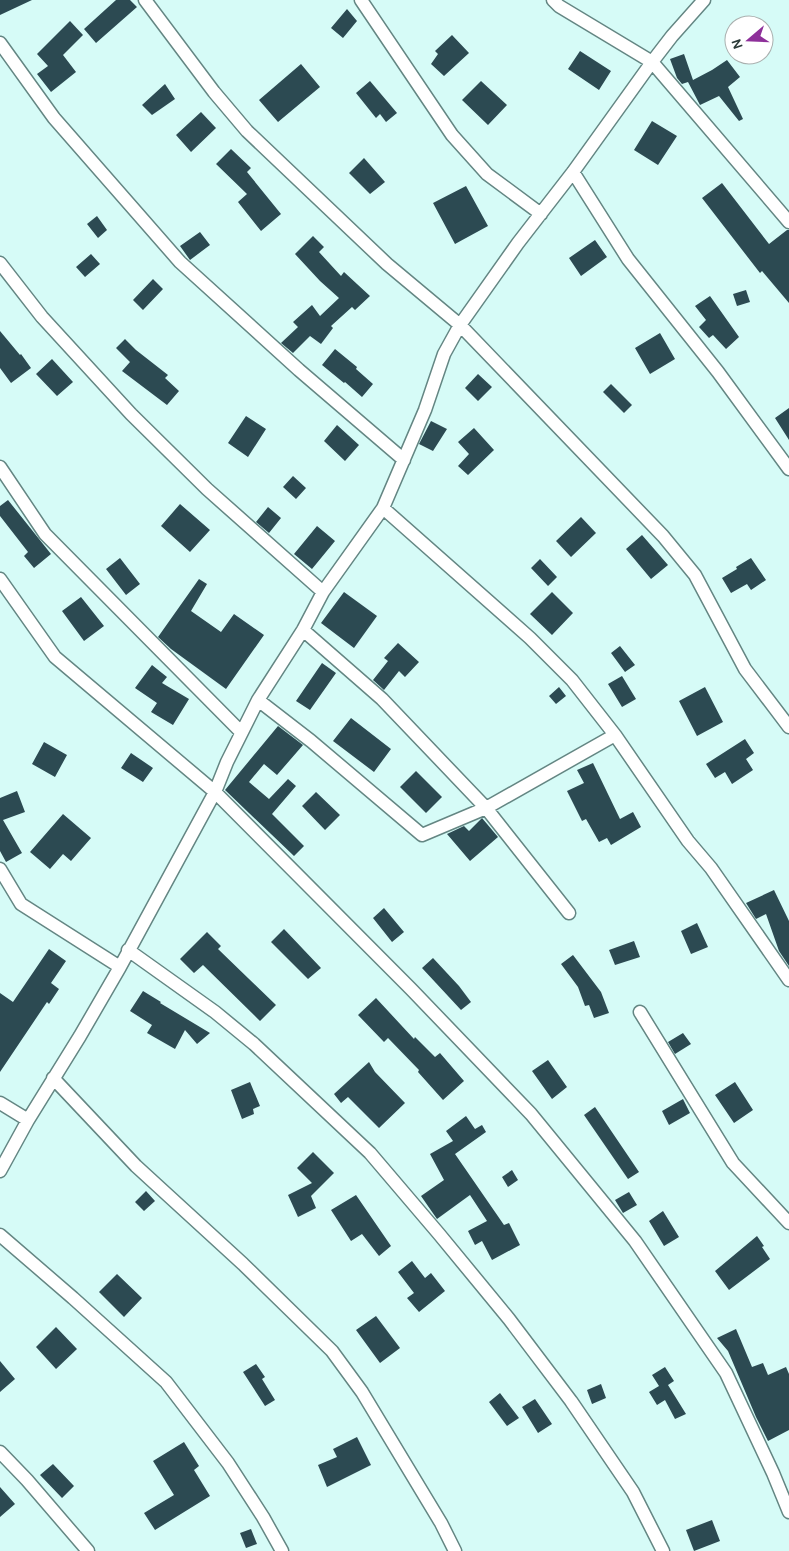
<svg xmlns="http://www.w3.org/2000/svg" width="789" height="1551" viewBox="0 0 789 1551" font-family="Karla,sans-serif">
  <rect width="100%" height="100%" fill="#d6fbf7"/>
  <!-- building -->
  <path fill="#2c4a52" d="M0,0h32l-32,15z
    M116,0h14l7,7 -41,36 -12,-14z
    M347,9l10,12 -14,17 -12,-10z
    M70,21l13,14 -20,20 13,17 -25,20 -14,-18 11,-8 -11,-12z
    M452,35l17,18 -25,23 -13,-12 7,-10 -3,-3z
    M580,51l31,20 -12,19 -31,-21z
    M684,54l9,26 19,-10 15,-10 13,17 -12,10 15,32 -4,2 -20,-25 -19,9 -12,-23 -6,2 -5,-6 -7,-19z
    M301,64l19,23 -42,35 -19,-22z
    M370,81l27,32 -11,9 -6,-8 -4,4 -20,-25z
    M481,81l26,24 -19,20 -26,-25z
    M165,84l10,15 -23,16 -10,-10z
    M201,112l15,16 -25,24 -15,-17z
    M652,121l25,15 -19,29 -24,-15z
    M231,149l20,19 -4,4 34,42 -20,17 -23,-29 9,-8 -31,-30z
    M364,158l21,24 -15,12 -21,-21z
    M722,183l47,61 18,-14h2v73l-27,-32 -2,2 -58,-75z
    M466,186l22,40 -33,18 -22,-41z
    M97,216l10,14 -9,8 -11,-14z
    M200,232l10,13 -20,15 -10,-14z
    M313,236l11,11 -5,5 22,24 3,-4 26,24 -15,14 -3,-3 -21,19 2,2 -12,16 -11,-8 -17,17 -12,-10 17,-16 -5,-5 19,-17 8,11 19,-18 -19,-17 -25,-27z
    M595,240l12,17 -26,19 -12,-18z
    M91,254l9,10 -15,13 -9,-10z
    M153,279l10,10 -20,21 -10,-10z
    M746,290l4,12 -13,4 -4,-12z
    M710,296l29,41 -13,12 -13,-14 -4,3 -10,-11 7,-7 -11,-14z
    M0,331l20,24 1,-1 10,14 -20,15 -11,-15z
    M660,333l15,26 -25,15 -15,-26z
    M125,339l11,11 32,25 -3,3 14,13 -12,14 -45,-34 8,-9 -14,-14z
    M335,349l22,18 -1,2 17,15 -11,13 -17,-15 -1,1 -22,-18z
    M52,359l21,23 -16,14 -21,-22z
    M478,374l14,13 -14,14 -13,-13z
    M611,384l21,21 -8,8 -21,-21z
    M789,408v32l-14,-22z
    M246,416l20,13 -18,28 -20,-14z
    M431,421l16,8 -14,22 -14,-7z
    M337,425l22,20 -14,16 -21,-20z
    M474,428l20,22 -26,25 -10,-9 11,-12 -11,-12z
    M293,476l13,12 -10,11 -13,-12z
    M8,500l43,54 -17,14 -10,-12 4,-4 -28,-36v-10z
    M180,504l30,26 -20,22 -29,-26z
    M268,507l13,11 -12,15 -13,-11z
    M581,517l15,16 -25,24 -15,-16z
    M317,526l18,15 -23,28 -18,-15z
    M642,535l26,30 -17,14 -25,-30z
    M120,558l20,26 -14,11 -20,-26z
    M751,558l15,22 -15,10 -4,-6 -16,9 -9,-15 15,-9 -1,-2z
    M540,559l17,18 -9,9 -17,-18z
    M199,579l8,5 -16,27 30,21 13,-18 30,21 -38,54 -55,-40 -13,-12z
    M344,592l33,24 -23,32 -33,-25z
    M552,592l21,21 -21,22 -22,-21z
    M81,597l23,29 -20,15 -22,-30z
    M398,643l21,19 -14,15 -6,-6 -15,19 -11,-10 15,-19 -4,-3z
    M620,646l15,19 -10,7 -14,-19z
    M322,663l14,10 -26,37 -14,-9z
    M152,665l15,12 -5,6 27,16 -16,26 -22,-13 6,-9 -22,-15z
    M622,676l14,23 -14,8 -14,-23z
    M559,687l7,9 -10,8 -7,-8z
    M705,687l18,35 -26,14 -18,-35z
    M351,718l40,31 -17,23 -41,-31z
    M278,726l25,19 -26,30 -13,-11 -15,18 20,17 19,-20 8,7 -24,28 32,32 -10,10 -69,-66z
    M745,739l9,14 -8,6 7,11 -21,14 -7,-12 -10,6 -9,-14z
    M44,742l23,13 -12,22 -23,-13z
    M131,753l22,15 -10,14 -22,-14z
    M593,763l27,56 13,-7 8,15 -30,18 -4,-7 -8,4 -13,-23 -4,2 -15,-30 17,-8 -7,-13z
    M416,771l26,26 -16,16 -26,-26z
    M17,791l8,21 -22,8 19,33 -16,9 -6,-11v-53z
    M316,792l24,23 -15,15 -23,-24z
    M63,814l28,24 -20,23 -8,-7 -13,15 -20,-17z
    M482,818l16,19 -28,24 -23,-27 17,-8 5,5z
    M774,890l15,31v45l-10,-15 -13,-37 -10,5 -10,-16z
    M384,908l20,24 -12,10 -19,-24z
    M697,923l11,24 -17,7 -10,-23z
    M284,929l37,39 -13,11 -37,-37z
    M207,932l14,14 -3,3 58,56 -16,16 -57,-56 -9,8 -14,-14z
    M634,941l6,16 -25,8 -6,-15z
    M49,949l17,12 -15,22 8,6 -10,15 -2,-2 -47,70v-79l13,9z
    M573,955l28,37 8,21 -15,5 -5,-13 -4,1 -7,-19 -17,-23z
    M433,958l26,28 12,16 -10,8 -39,-42z
    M143,991l18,11 -1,1 50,30 -13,11 -12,-14 -10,19 -28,-16 5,-8 -22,-14z
    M376,998l38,41 1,-2 20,20 5,-4 24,28 -21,19 -25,-28 1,-2 -31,-32 -4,4 -26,-27z
    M683,1033l8,11 -16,10 -7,-12z
    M548,1060l19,27 -15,12 -20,-28z
    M369,1062l6,10 30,31 -26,25 -31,-31 -7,6 -7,-9z
    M250,1082l10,24 -7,3 1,5 -12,5 -11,-29z
    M735,1082l18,28 -19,13 -19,-28z
    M683,1099l7,14 -21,12 -7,-14z
    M595,1107l44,65 -11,7 -44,-64z
    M466,1116l9,13 7,-4 4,7 -31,22 49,71 5,-2 11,22 -28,15 -10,-19 -7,4 -7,-14 19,-10 -17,-26 -33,24 -16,-23 23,-16 -14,-26 23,-13 -7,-10z
    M313,1152l21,21 -23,23 5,12 -18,9 -10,-22 24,-12 -15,-15z
    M512,1170l6,10 -10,7 -6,-10z
    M146,1191l9,10 -11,10 -9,-9z
    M629,1192l8,13 -14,8 -8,-13z
    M356,1195l35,51 -12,10 -17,-22 -11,7 -20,-31z
    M663,1211l16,26 -15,9 -15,-25z
    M757,1236l7,10 -2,1 8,12 -41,31 -14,-19z
    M412,1261l13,17 6,-5 14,18 -26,21 -12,-14 7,-5 -16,-21z
    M117,1274l25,24 -18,19 -25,-25z
    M376,1316l24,32 -20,15 -24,-33z
    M56,1327l21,22 -21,20 -20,-22z
    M736,1329l16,38 11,-4 5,12 18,-8 3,7v56l-21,11 -12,-24 -28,-66 -11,-13z
    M0,1361l15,18 -15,13z
    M256,1364l9,13 -3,2 13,21 -10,6 -22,-34z
    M665,1367l9,14 -6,4 18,29 -11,5 -10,-19 -8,5 -8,-13 10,-6 -7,-11z
    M601,1384l5,14 -14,6 -5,-14z
    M500,1393l19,25 -12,8 -18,-24z
    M535,1399l17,25 -14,9 -16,-26z
    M357,1437l14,28 -44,22 -9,-22 19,-8 -4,-8z
    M184,1442l15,24 -5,4 16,26 -55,34 -11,-17 30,-18 -21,-34z
    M53,1464l21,22 -12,12 -22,-23z
    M0,1487l15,17 -15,13z
    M712,1520l8,21 -26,10 -8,-21z
    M251,1529l6,15 -11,4 -6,-15z"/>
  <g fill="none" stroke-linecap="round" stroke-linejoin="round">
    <defs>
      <path id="street" d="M145,0l69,92 33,39 140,133 73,61 203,211 32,39 50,94 44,58
        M361,0l91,135 35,39 54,40
        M553,0l6,6 93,56 137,160
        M0,43l54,75 126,144 119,108 105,90
        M573,172l55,87 90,113 71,97
        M0,263l42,54 89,97 76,75 116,103
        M0,467l45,67 196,198
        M383,508l147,130 42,42 43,55 73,106 23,27 78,112
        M0,579l55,78 160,135 196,197 120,125 104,127 91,132 47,100 16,39
        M303,630l79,69 104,109 83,105
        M258,700l53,41 111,94 64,-27 129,-73
        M0,869l21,35 99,63
        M128,950l87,62 39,32 116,109 69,81 70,85 62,82 62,91 30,59
        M640,1012l93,151 56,60
        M53,1078l83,88 107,98 89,87 30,41 79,131 14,28
        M0,1103l28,17
        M0,1171l28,-51 52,-84 40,-69 95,-175 12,-30 31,-62 45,-70 20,-38 60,-84 42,-98 19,-56 16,-29 58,-82 55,-71 79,-110 20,-26 32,-36
        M0,1235l73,63 93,84 62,81 35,54 19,34
        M0,1452l27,28 61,71"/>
    </defs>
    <!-- street casing -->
    <use href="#street" stroke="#648683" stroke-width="15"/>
    <!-- street -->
    <use href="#street" stroke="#fff" stroke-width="12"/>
  </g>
  <!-- north arrow -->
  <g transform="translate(749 40) rotate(251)"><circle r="24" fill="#ffffff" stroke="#aab0af"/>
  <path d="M0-4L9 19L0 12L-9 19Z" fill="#8e309a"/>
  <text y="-8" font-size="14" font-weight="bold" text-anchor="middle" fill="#2b3a38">N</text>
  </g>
</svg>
